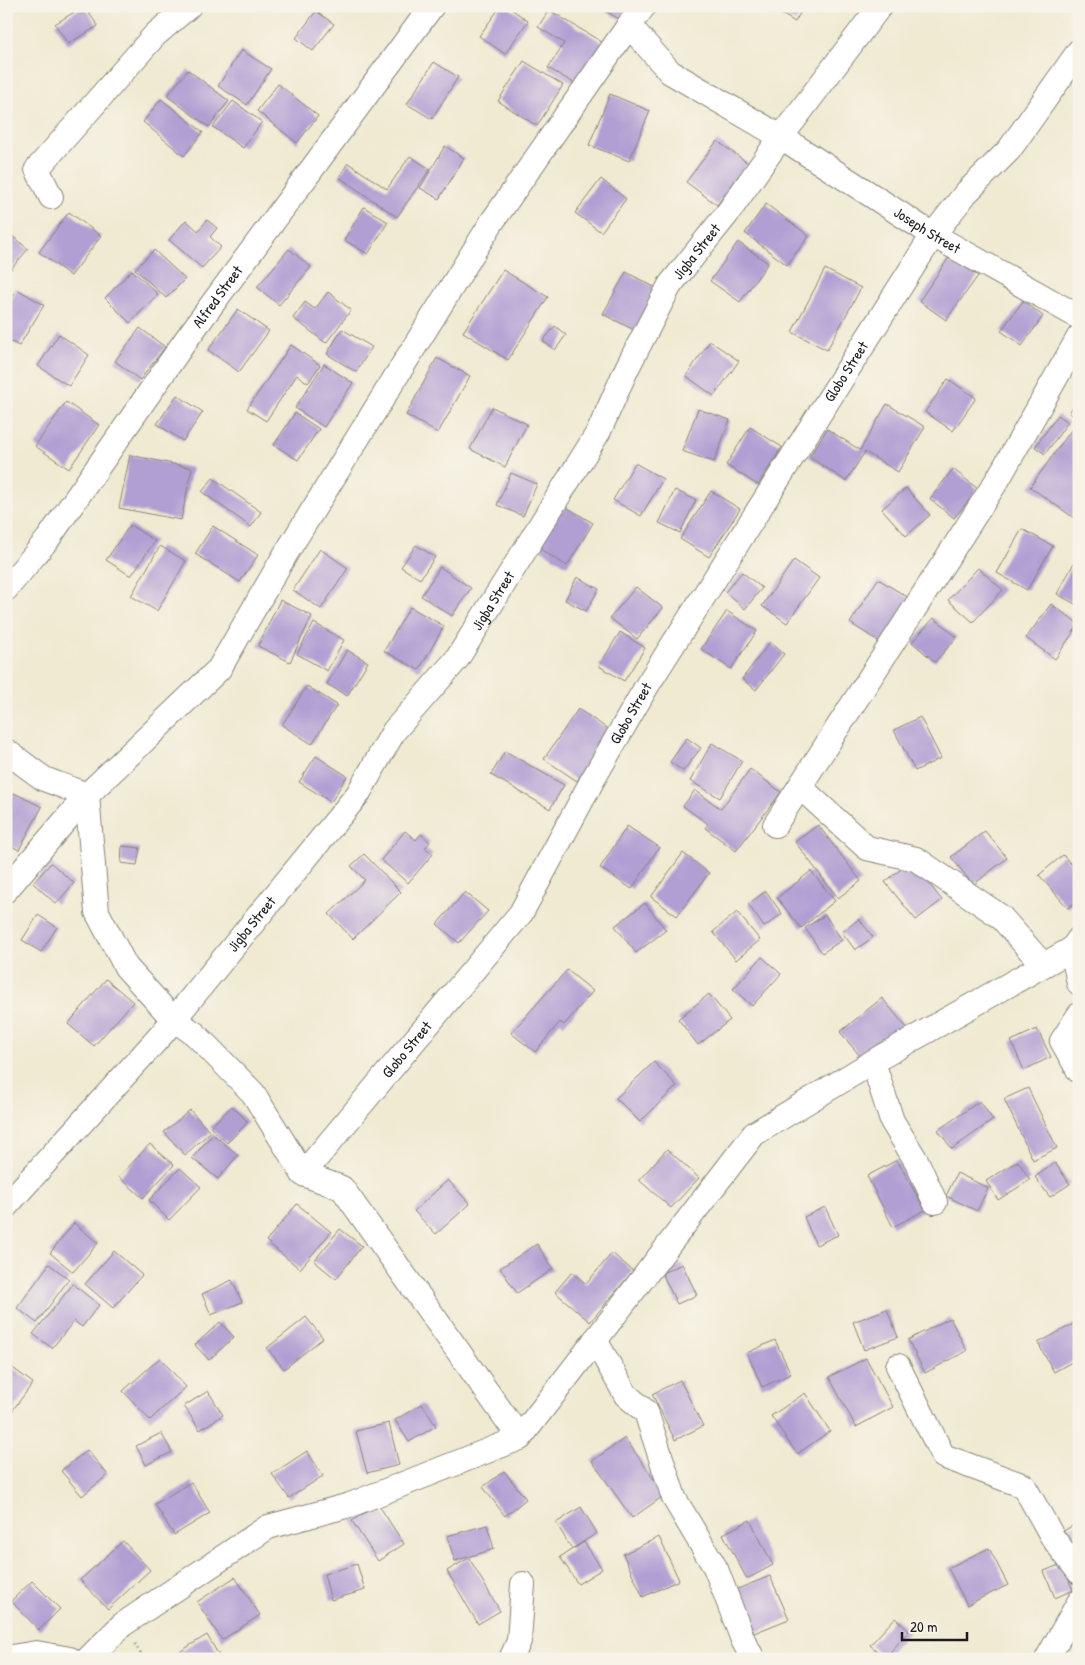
<svg xmlns="http://www.w3.org/2000/svg" width="1085" height="1665" viewBox="0 0 1085 1665" font-family="'Patrick Hand',sans-serif">
  <rect width="100%" height="100%" fill="#f7f3e8"/>
  <filter id="ink" filterUnits="userSpaceOnUse"><feTurbulence type="fractalNoise" baseFrequency=".02" numOctaves="2"/><feDisplacementMap in="SourceGraphic" scale="10" xChannelSelector="R" yChannelSelector="G"/><feConvolveMatrix kernelMatrix="1 2 1 2 8 2 1 2 1" color-interpolation-filters="sRGB"/></filter>
  <filter id="wash" filterUnits="userSpaceOnUse"><feTurbulence type="fractalNoise" baseFrequency=".0096" numOctaves="4" result="noise"/><feDisplacementMap in="SourceGraphic" scale="20" xChannelSelector="R" yChannelSelector="G"/><feGaussianBlur stdDeviation="1.12" result="paint"/><feColorMatrix in="noise" values="0 0 0 0 0 0 0 0 0 0 0 0 0 0 0 0 0 1.4 0 .05"/><feComposite in="paint" operator="in"/></filter>
  <g filter="url(#wash)">
    <rect width="100%" height="100%" fill="#f0ead2"/>
    <g id="blocks">
      <!-- building -->
      <path fill="#b09fd3" d="M84,6l14,20 -30,18 -13,-20z
        M402,6h13l-4,6z
        M501,6h6l21,15 -23,33 -26,-18z
        M596,6h33l-8,14z
        M768,6h36l-9,16z
        M549,10l56,34 -26,42 -31,-18 16,-25 -26,-16z
        M316,11l18,13 -21,27 -17,-13z
        M241,50l30,19 -24,36 -29,-19z
        M524,61l39,24 -26,41 -39,-25z
        M434,62l24,15 -26,42 -25,-15z
        M188,70l41,31 -20,26 -42,-31z
        M278,84l40,32 -21,27 -40,-32z
        M610,94l40,17 -21,50 -40,-16z
        M161,99l42,33 -19,24 -41,-34z
        M233,101l29,21 -19,26 -30,-21z
        M717,141l31,22 -31,42 -31,-23z
        M445,146l19,12 -25,41 -19,-11z
        M410,156l20,13 -33,48 -58,-40 9,-14 39,26z
        M601,179l25,20 -25,33 -26,-19z
        M766,204l43,32 -22,29 -42,-32z
        M364,207l24,15 -20,32 -24,-14z
        M69,212l32,24 -30,40 -32,-24z
        M186,220l12,11 9,-11 10,8 -7,9 11,10 -19,21 -33,-28z
        M6,231l22,18 -22,26z
        M738,242l30,21 -28,39 -30,-21z
        M289,249l22,18 -32,38 -22,-18z
        M154,250l31,29 -19,19 -31,-29z
        M950,256l28,20 -32,44 -27,-19z
        M825,269l36,19 -34,62 -35,-18z
        M132,270l26,24 -28,29 -25,-25z
        M503,270l45,27 -40,63 -45,-28z
        M626,272l32,17 -22,42 -33,-17z
        M17,289l27,16 -25,41 -13,-7v-31z
        M328,292l23,18 -25,33 -33,-25 12,-16 10,7z
        M1023,301l20,15 -21,30 -21,-15z
        M238,309l31,22 -30,41 -31,-22z
        M555,326l11,9 -11,15 -12,-9z
        M140,328l25,19 -25,33 -25,-19z
        M342,329l30,18 -16,25 -29,-18z
        M59,334l30,21 -20,31 -31,-20z
        M710,341l29,20 -25,35 -28,-20z
        M291,345l29,20 -12,18 -11,-8 -31,46 -19,-12z
        M437,358l33,18 -32,57 -32,-18z
        M324,364l29,19 -29,44 -29,-19z
        M948,379l28,19 -23,33 -28,-19z
        M177,395l26,17 -20,29 -26,-17z
        M1079,397v22l-10,-6z
        M66,402l33,23 -30,44 -34,-23z
        M887,404l38,23 -27,45 -33,-20 -19,29 -37,-24 18,-28 33,21z
        M492,407l35,17 -22,43 -35,-18z
        M698,409l32,11 -16,42 -32,-11z
        M295,413l24,16 -21,31 -24,-15z
        M1058,415l10,7 -23,32 -10,-7z
        M750,427l32,20 -24,38 -32,-20z
        M1072,429l7,5v83l-2,3 -47,-33z
        M130,455l62,13 -11,52 -62,-12z
        M635,463l28,16 -22,37 -28,-16z
        M953,469l25,20 -24,29 -24,-19z
        M511,473l26,11 -14,32 -26,-11z
        M213,478l48,34 -10,15 -49,-35z
        M906,488l24,27 -24,21 -24,-27z
        M675,490l21,10 -16,33 -21,-10z
        M711,491l29,18 -31,48 -29,-18z
        M563,505l30,18 -26,43 -30,-19z
        M130,525l25,16 -24,35 -25,-16z
        M213,526l45,29 -18,27 -45,-28z
        M1022,529l31,17 -26,44 -30,-17z
        M416,545l19,12 -15,22 -19,-12z
        M160,546l26,15 -29,50 -26,-15z
        M320,549l28,19 -27,41 -28,-19z
        M1079,554v52l-22,-12z
        M794,560l25,18 -32,45 -25,-17z
        M440,567l31,21 -19,28 -31,-20z
        M978,568l25,22 -30,32 -25,-22z
        M742,572l20,16 -17,21 -20,-17z
        M577,577l22,12 -13,22 -21,-11z
        M878,579l34,21 -29,44 -33,-21z
        M636,587l27,21 -26,31 -27,-21z
        M280,600l32,16 -22,46 -32,-16z
        M1051,604l28,20 -24,35 -29,-21z
        M410,607l34,19 -25,44 -35,-19z
        M727,611l30,20 -26,38 -30,-20z
        M934,618l23,19 -22,25 -23,-20z
        M314,623l30,17 -17,31 -30,-17z
        M620,632l25,16 -21,33 -25,-15z
        M770,642l14,12 -28,36 -14,-11z
        M347,650l21,12 -21,34 -20,-12z
        M307,686l30,19 -25,39 -30,-19z
        M578,709l33,22 -34,50 -33,-22z
        M920,717l21,41 -26,13 -21,-41z
        M687,738l14,10 -18,23 -13,-9z
        M712,743l30,18 -22,37 -30,-17z
        M505,751l59,34 -14,24 -59,-34z
        M316,756l31,20 -16,26 -32,-20z
        M750,769l31,23 -45,59 -31,-23 3,-4 -25,-18 12,-16 26,19z
        M14,793l28,14 -23,43 -13,-7v-35z
        M818,825l43,56 -23,17 -43,-56z
        M627,826l32,21 -27,42 -32,-21z
        M405,831l11,9 5,-6 9,8 -5,6 8,6 -25,29 -27,-23z
        M985,831l22,27 -34,27 -22,-28z
        M122,846l18,2 -3,17 -16,-2z
        M683,853l26,20 -32,43 -26,-19z
        M364,854l37,38 -48,47 -24,-25 36,-34 -14,-14z
        M1063,855l16,18v26l-11,9 -29,-33z
        M911,861l31,39 -26,20 -31,-38z
        M51,863l23,20 -18,21 -23,-21z
        M811,871l24,30 -34,27 -24,-30z
        M766,891l16,23 -18,13 -16,-23z
        M465,892l23,19 -29,32 -22,-19z
        M645,903l21,27 -30,23 -21,-27z
        M737,912l23,28 -24,20 -23,-28z
        M38,915l19,12 -16,25 -19,-12z
        M825,915l17,25 -20,13 -17,-25z
        M859,919l14,18 -18,13 -13,-18z
        M762,957l19,17 -29,32 -19,-17z
        M567,970l26,21 -29,34 -4,-3 -25,30 -24,-19z
        M106,979l27,23 -39,44 -26,-22z
        M709,994l21,26 -32,25 -20,-26z
        M882,998l25,30 -42,34 -25,-30z
        M1037,1029l14,28 -27,13 -13,-29z
        M654,1062l23,24 -37,36 -24,-24z
        M1028,1088l29,60 -24,12 -29,-61z
        M980,1101l13,19 -41,29 -14,-19z
        M232,1106l16,16 -21,21 -17,-16z
        M190,1110l20,22 -25,23 -21,-23z
        M213,1134l25,21 -20,24 -26,-21z
        M150,1144l24,21 -31,33 -24,-21z
        M667,1149l32,29 -28,30 -32,-28z
        M897,1160l28,50 -32,17 -26,-51z
        M1018,1161l12,19 -32,20 -12,-19z
        M1055,1163l15,21 -20,13 -15,-20z
        M180,1168l21,19 -32,33 -20,-20z
        M957,1173l31,15 -11,23 -31,-15z
        M448,1180l22,24 -34,30 -22,-23z
        M297,1204l34,28 -31,37 -34,-28z
        M825,1207l13,28 -22,10 -12,-28z
        M74,1223l24,20 -25,29 -23,-19z
        M340,1229l22,17 -26,33 -22,-18z
        M537,1244l16,25 -36,24 -17,-25z
        M114,1251l28,24 -29,33 -28,-24z
        M612,1253l21,18 -43,51 -35,-30 17,-20 14,12z
        M49,1264l20,15 -32,44 -20,-15z
        M682,1264l15,31 -20,9 -15,-31z
        M232,1280l10,22 -31,13 -9,-21z
        M73,1284l26,21 -17,22 -8,-6 -22,27 -19,-14z
        M887,1309l11,28 -34,13 -11,-28z
        M306,1317l17,21 -39,31 -17,-21z
        M950,1318l17,33 -42,22 -17,-33z
        M1079,1321v37l-25,14 -16,-29z
        M220,1322l14,15 -25,23 -14,-15z
        M775,1340l16,34 -29,13 -15,-34z
        M160,1358l26,29 -36,33 -27,-29z
        M866,1358l27,49 -37,20 -27,-50z
        M6,1363l27,20 -27,36z
        M680,1380l23,46 -28,14 -23,-46z
        M208,1391l15,24 -23,15 -16,-24z
        M805,1393l25,38 -33,23 -26,-38z
        M422,1404l14,22 -27,16 -14,-22z
        M389,1423l10,42 -32,8 -11,-42z
        M161,1433l11,19 -26,13 -10,-19z
        M625,1438l40,57 -33,23 -40,-57z
        M87,1450l21,25 -26,21 -21,-25z
        M307,1451l16,25 -34,22 -17,-24z
        M504,1471l22,28 -21,17 -22,-29z
        M191,1482l19,31 -36,22 -19,-31z
        M378,1504l26,40 -26,17 -26,-40z
        M581,1507l16,26 -25,16 -16,-26z
        M750,1520l23,45 -26,14 -24,-45z
        M1079,1522v40l-19,-29z
        M487,1525l7,24 -39,12 -8,-25z
        M659,1537l20,43 -36,17 -20,-43z
        M123,1541l27,29 -42,39 -28,-29z
        M584,1542l18,27 -24,15 -18,-27z
        M989,1548l19,37 -41,20 -19,-37z
        M469,1558l31,53 -22,13 -31,-53z
        M357,1564l8,26 -34,10 -7,-26z
        M1062,1564l11,26 -18,8 -11,-27z
        M770,1576l19,43 -35,14 -19,-43z
        M235,1577l25,38 -38,25 -25,-38z
        M32,1581l28,28 -21,21 -28,-29z
        M895,1618l14,13 -24,27 -15,-13z
        M207,1635l14,24h-53z"/>
    </g>
  </g>
  <g filter="url(#ink)">
    <use href="#blocks" fill-opacity="0" stroke="#868377" stroke-width="1"/>
    <g fill="none" stroke-linecap="round" stroke-linejoin="round">
      <defs>
        <g id="minor">
          <path d="M629,25l15,-19"/>
          <path d="M51,197l-14,-28 118,-134 34,-29"/>
          <path id="s1" d="M6,589l42,-50 140,-202 244,-331"/>
          <path d="M6,751l38,28 43,16"/>
          <path d="M800,787l67,61 49,11 85,58 42,48"/>
          <path d="M87,795l10,117 29,55 47,52 22,15 58,59 50,81 39,14 178,250 234,-304 127,-77 191,-108 7,-10"/>
          <path d="M775,825l223,-346 81,-142"/>
          <path d="M6,890l81,-95 132,-126 66,-114 207,-333 137,-197 41,47 111,65 99,-131"/>
          <path d="M1072,949l7,34"/>
          <path d="M1079,1015l-17,26 17,30"/>
          <path d="M873,1062l19,59 25,41 18,40"/>
          <path id="s2" d="M303,1174l218,-261 71,-132 56,-97 285,-449 33,-42 43,-43 70,-99"/>
          <path id="s3" d="M6,1206l156,-172 196,-240 36,-63 63,-72 142,-228 28,-63 43,-83 57,-71 54,-77 152,98 146,82"/>
          <path d="M595,1340l31,55 20,17 28,86 42,71 27,71 10,19"/>
          <path d="M898,1366l45,90 81,30 29,52 26,34"/>
          <path d="M6,1658l30,-5 34,6"/>
          <path d="M88,1659l34,-34 146,-98 82,-22 170,-67"/>
          <path d="M511,1659l8,-18 4,-57"/>
          <path d="M1047,1659l32,-57"/>
        </g>
      </defs>
      <!-- minor casing -->
      <use href="#minor" stroke="#868377" stroke-width="26"/>
      <!-- path -->
      <path stroke="#868377" stroke-width="3" stroke-dasharray="1 4" stroke-linecap="butt" d="M135,1644l9,15"/>
      <!-- minor -->
      <use href="#minor" stroke="#fff" stroke-width="24"/>
    </g>
  </g>
  <g text-anchor="middle" stroke-width="5" stroke-linejoin="round" paint-order="stroke">
    <!-- street labels -->
    <g font-size="15" fill="#1c1c1c" stroke="#f7f3e8">
      <text dy="5" stroke="none"><textPath href="#s3" startOffset="1500">Joseph Street</textPath></text>
      <text dy="5" stroke="none"><textPath href="#s3" startOffset="1184">Jigba Street</textPath></text>
      <text dy="5" stroke="none"><textPath href="#s1" startOffset="361">Alfred Street</textPath></text>
      <text dy="5" stroke="none"><textPath href="#s2" startOffset="972">Globo Street</textPath></text>
      <text dy="5" stroke="none"><textPath href="#s3" startOffset="779">Jigba Street</textPath></text>
      <text dy="5" stroke="none"><textPath href="#s2" startOffset="568">Globo Street</textPath></text>
      <text dy="5" stroke="none"><textPath href="#s3" startOffset="374">Jigba Street</textPath></text>
      <text dy="5" stroke="none"><textPath href="#s2" startOffset="162">Globo Street</textPath></text>
    </g>
  </g>
  <!-- margin -->
  <rect width="1085" height="1665" fill="none" stroke="#f7f3e8" stroke-width="25"/>
  <!-- scale -->
  <path d="M902 1632v8h65v-8" fill="none" stroke="#1c1c1c" stroke-width="2.5"/>
  <text x="910" y="1632" font-size="15" fill="#1c1c1c" stroke="#f7f3e8" stroke-width="4" paint-order="stroke">20 m</text>
</svg>
